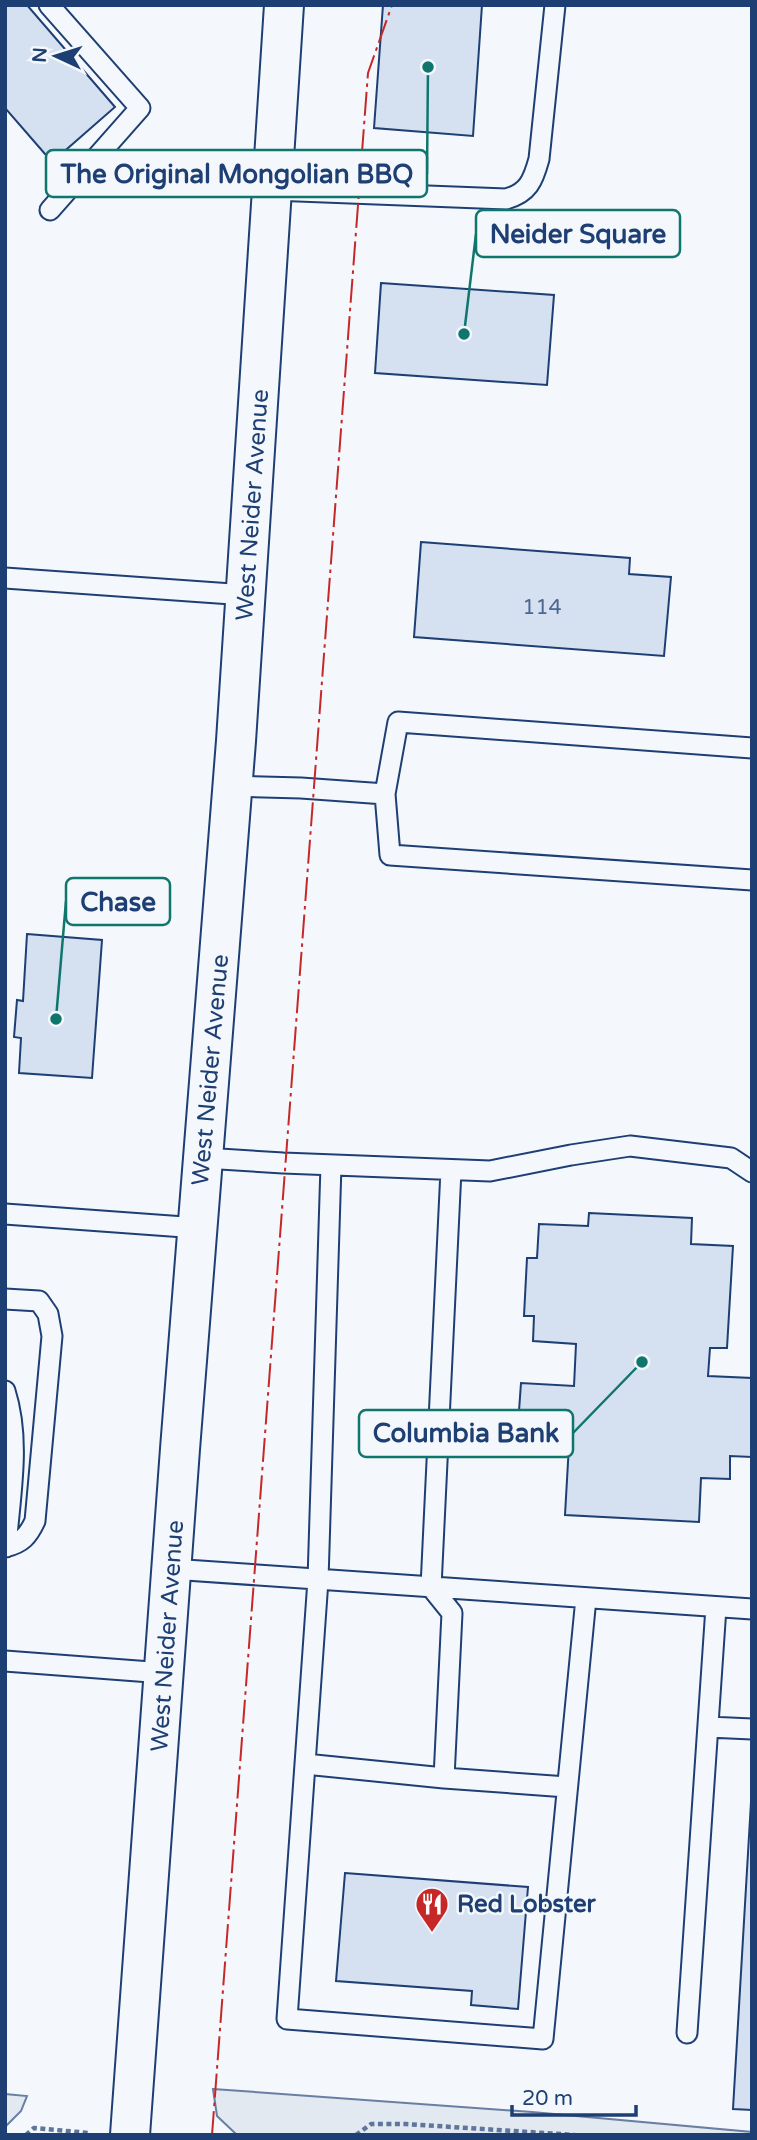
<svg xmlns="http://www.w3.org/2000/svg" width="757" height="2140" viewBox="0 0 757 2140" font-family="'Varela Round',sans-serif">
  <rect width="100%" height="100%" fill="#f4f7fb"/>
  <!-- green -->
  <path fill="#e3e9f0" stroke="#687fa3" stroke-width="2" d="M213,2089l319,23 220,20v3h-515l-20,-19z
    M5,2094l22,2 -6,15 -16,16z"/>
  <!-- building -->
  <path fill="#d5e0f0" stroke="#1d3f73" stroke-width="2" d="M5,5h22l88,102 -63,55 -47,-54z
    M383,5h99l-9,131 -99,-8z
    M381,283l173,12 -7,90 -172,-12z
    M421,542l209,16 -1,16 42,3 -7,79 -250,-19z
    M27,934l75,6 -10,138 -73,-5 2,-35 -7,-1 3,-37 6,1z
    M589,1213l103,5 -1,26 42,2 -6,102h-17l-2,28 44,2v79l-22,-1v23l-29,-1 -2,44 -134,-7 5,-88 -52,-2 3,-42 53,3 2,-42 -43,-3 1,-25h-10l3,-58h10l2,-34 49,2z
    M751,1802h1v308l-19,-1z
    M345,1873l183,14 -10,122 -47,-4 1,-14 -136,-10z"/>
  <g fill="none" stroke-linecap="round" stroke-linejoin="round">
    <defs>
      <path id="service" d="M49,5l91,103 -90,102
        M272,190l234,9c22,-6 27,-18 33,-40l16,-154
        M5,578l241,17
        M752,748l-354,-26 -13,72 5,61 362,25
        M232,786l69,2 84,6
        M204,1158l79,5 207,8 81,-16 59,-9 101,12 21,14
        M331,1165l-13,415 -31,439 256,20 43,-441
        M5,1214l193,14
        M5,1299l34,2 9,13 4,22 -17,185c-7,15 -13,22 -30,26
        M5,1391c16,50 5,104 1,156
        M171,1569l581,40
        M5,1661l159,12
        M708,1727l44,2
        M305,1764l139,14 123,9
        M444,1778l8,-165 -21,-26 20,-417
        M687,2033l29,-426"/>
      <path id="secondary" d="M130,2135l50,-686 56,-708 48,-736"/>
    </defs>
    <!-- service casing -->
    <use href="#service" stroke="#1d3f73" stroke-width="23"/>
    <!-- secondary casing -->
    <use href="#secondary" stroke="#1d3f73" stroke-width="42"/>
    <!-- path -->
    <path stroke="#5e769c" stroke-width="4.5" stroke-dasharray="5 3.5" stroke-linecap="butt" d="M26,2135l8,-7 55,5
      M356,2135l15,-11h35l169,11"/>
    <!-- service -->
    <use href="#service" stroke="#f4f7fb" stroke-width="19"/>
    <!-- secondary -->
    <use href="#secondary" stroke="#f4f7fb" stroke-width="38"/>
    <!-- power -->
    <path stroke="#c62828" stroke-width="2" stroke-dasharray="24 5 3.5 5" stroke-linecap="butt" d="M212,2135l156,-2062 24,-68"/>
  </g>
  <!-- icons -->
  <defs>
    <symbol id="restaurant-pin" viewBox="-11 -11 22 30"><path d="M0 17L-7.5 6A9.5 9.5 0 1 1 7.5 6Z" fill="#c62828" stroke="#f4f7fb"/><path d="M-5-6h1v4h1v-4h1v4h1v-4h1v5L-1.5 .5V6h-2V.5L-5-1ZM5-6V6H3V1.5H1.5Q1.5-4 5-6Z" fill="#fff"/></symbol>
  </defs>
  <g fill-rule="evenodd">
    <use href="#restaurant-pin" x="413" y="1885" width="38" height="52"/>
  </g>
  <g text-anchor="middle" stroke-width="5" stroke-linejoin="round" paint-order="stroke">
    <!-- number labels -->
    <g font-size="21" fill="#4b6792">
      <text x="542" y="614">114</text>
    </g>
    <!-- street labels -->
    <g font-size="24" fill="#1d3f73" stroke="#f4f7fb">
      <text transform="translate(252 505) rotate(-86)" y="8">West Neider Avenue</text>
      <text transform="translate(210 1070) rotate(-85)" y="8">West Neider Avenue</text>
      <text transform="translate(167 1636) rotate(-86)" y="8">West Neider Avenue</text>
    </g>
    <!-- poi labels -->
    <g font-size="24" font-weight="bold" fill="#1d3f73" stroke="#f4f7fb" text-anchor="start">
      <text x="457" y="1912">Red Lobster</text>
    </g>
  </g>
  <!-- callouts -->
  <path fill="none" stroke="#0f766e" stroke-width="2.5" d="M428 67L427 174M464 334L476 234M56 1019L66 901M642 1362L573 1433"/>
  <g fill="#0f766e" stroke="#f4f7fb" stroke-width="2.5">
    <circle cx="428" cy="67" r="7"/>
    <circle cx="464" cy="334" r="7"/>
    <circle cx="56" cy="1019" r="7"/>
    <circle cx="642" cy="1362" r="7"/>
  </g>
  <g fill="#f4f7fb" stroke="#0f766e" stroke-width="2.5">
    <rect x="46" y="150" width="381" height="47" rx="7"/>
    <rect x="476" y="210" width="204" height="47" rx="7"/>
    <rect x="66" y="878" width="104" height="47" rx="7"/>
    <rect x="359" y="1410" width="214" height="47" rx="7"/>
  </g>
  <g font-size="26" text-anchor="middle" font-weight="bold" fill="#1d3f73">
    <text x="237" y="183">The Original Mongolian BBQ</text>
    <text x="578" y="243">Neider Square</text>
    <text x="118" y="911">Chase</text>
    <text x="466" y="1442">Columbia Bank</text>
  </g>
  <!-- border -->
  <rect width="757" height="2140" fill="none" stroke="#1d3f73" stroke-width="14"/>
  <!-- north arrow -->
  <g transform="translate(56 56) rotate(274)" stroke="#f4f7fb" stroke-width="5" paint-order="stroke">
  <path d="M0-5L12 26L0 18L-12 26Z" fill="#1d3f73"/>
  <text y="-10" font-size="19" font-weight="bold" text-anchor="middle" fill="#1d3f73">N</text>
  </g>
  <!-- scale -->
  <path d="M512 2105v10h124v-10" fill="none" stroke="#1d3f73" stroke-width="3.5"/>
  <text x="522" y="2105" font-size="21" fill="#1d3f73" stroke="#f4f7fb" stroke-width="5" paint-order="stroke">20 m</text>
</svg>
